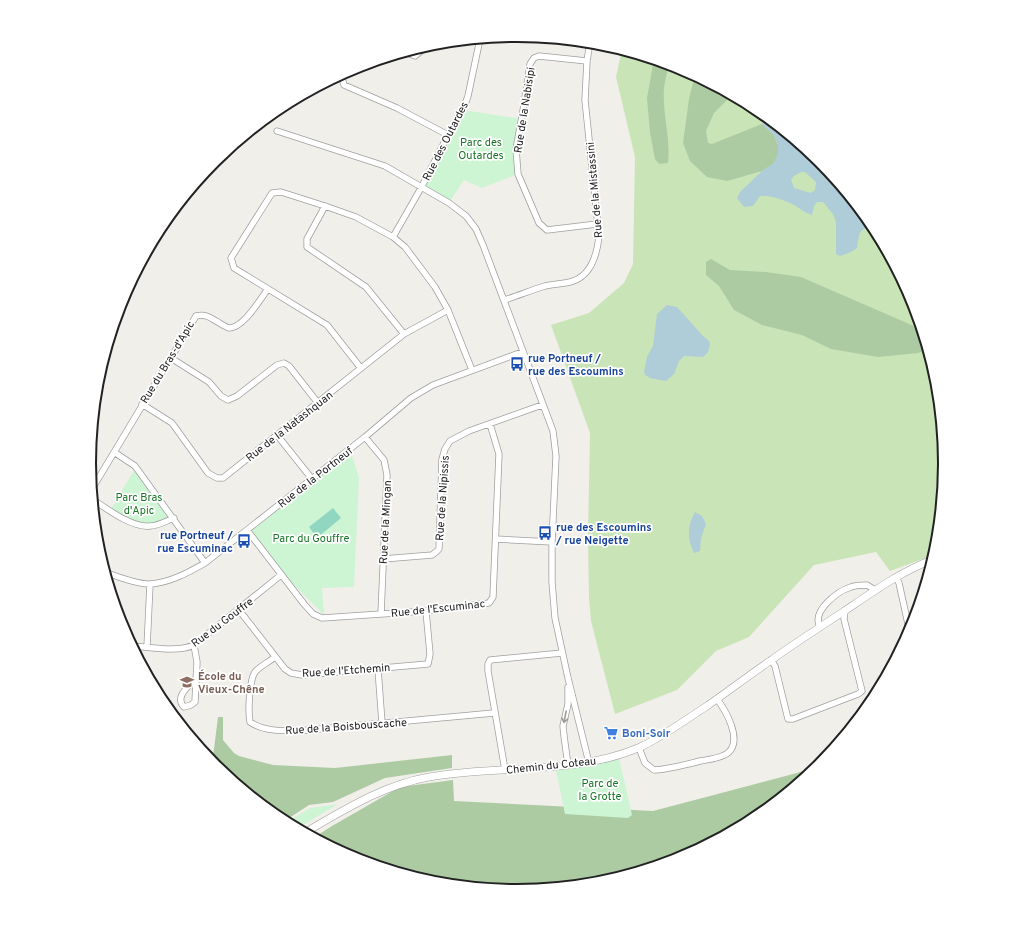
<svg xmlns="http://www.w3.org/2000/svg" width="1035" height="927" viewBox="0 0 1035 927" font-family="Overpass,sans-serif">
  <rect width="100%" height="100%" fill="#f1efe9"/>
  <!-- grass -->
  <path fill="#c9e4b6" d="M622,50l60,18 74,39 65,54 53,65 39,74 25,80 8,84 -8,83 -2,7 -46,17 -14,-19 -62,13 -65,72 -33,14 -39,39 -62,24 -24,-93 -2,-23 -1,-62 2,-103 -39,-108 38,-12 35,-30 9,-19 2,-107 -19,-80z"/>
  <!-- forest -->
  <path fill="#accba3" d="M654,59l15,5c-2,8 -4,16 -5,24 -2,25 7,50 4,75l-9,1 -4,-5 -5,-26 -3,-35z
    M695,75l37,20 -18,18 -8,18 2,12 4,1 50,-20 12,11 4,10v10l-5,9 -11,7 -35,10 -20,-4 -17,-16 -7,-18 6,-44z
    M711,259l19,11 36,2 35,5 122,53 5,19 -10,4 -40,4 -47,-8 -29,-14 -40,-10 -28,-15 -15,-24 -13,-11v-13z
    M218,717h5v23l11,13 5,3 34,9 62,3 117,-13v13l-67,10 -52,24 -24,3 -26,17 -69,-56 -7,-9h6z
    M823,764l-68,56 -74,39 -80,25 -84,8 -83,-8 -81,-25 -40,-21 19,-12 68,-39 53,-7 1,21 199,10 144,-38z"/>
  <!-- park -->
  <path fill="#cdf4d3" d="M463,110l59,9 -6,30 2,25 -36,14 -18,-8 -15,23 -28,-15z
    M350,449l9,29 -5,109 -32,1 2,27 -41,-41 -33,-44z
    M135,466l39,52 -11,5 -23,3 -30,-15 23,-39z
    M619,758l13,57 -4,3 -63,-4 -9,-44 32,-4z
    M338,804l-42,25 -11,-6 25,-15z"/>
  <!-- pitch -->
  <path fill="#91d6c1" d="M333,508l8,10 -24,20 -8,-11z"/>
  <!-- water -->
  <path fill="#afccd9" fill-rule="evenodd" d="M767,116l54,45 53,65c-16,3 -14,6 -17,22l-6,4 -11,4 -4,-2v-32l-3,-8 -10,-12h-6l-3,4 -2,9c-8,-2 -13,-8 -20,-11 -9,-4 -22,-9 -32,-8l-7,10 -9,1 -7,-9 4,-7 21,-20 11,-7 5,-9v-10l-4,-10 -12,-11zM801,172h4l11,10 -1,8 -4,3 -17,-5 -3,-8 3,-4z
    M667,305l10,2 26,29 6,5 1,4 -2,7 -5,5 -19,-1 -5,5 -5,13 -8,7 -16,-3 -5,-3 -1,-3 3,-15 6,-11 4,-32z
    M695,512l7,4 4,8 -5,14 -1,13 -6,2c-7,-14 -7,-27 1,-41z"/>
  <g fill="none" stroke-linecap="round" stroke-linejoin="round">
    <defs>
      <path id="minor" d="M405,52l10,4 6,-5 2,-5
        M587,61l-48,-5 -5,2 -4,6 -7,47 -7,38 2,25 21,49 8,7 50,-6
        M346,72l-4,6 2,7 53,23 51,27
        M277,131l108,35 64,37 17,13 10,13 7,16 70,186 3,25 -4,86v40l3,36 13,60 21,85
        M325,206l-18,33v8l59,40 38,47
        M393,237l28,-49 27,-53 15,-25 5,-14 12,-57
        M504,300c14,-4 27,-10 41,-14 8,-2 17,-2 25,-4 21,-5 27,-27 29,-46l-14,-136 2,-39 3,-19
        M171,358l38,24 12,14 7,4 9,-4 40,-31 7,-2 5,3 29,37
        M360,367l-33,-42 -93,-57 -3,-10 41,-65 9,-1 44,14 31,11 37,20 12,10 30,40 13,23 24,60
        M142,404l30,19 36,50 9,5h6l181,-144 44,-24
        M277,435l35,44
        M365,437l19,23 3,15 -6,139
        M114,452l21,14 70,97
        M92,489l104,-173c8,-2 12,0 20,5 4,2 9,6 13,7 15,0 31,-29 39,-39
        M92,499c15,10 40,29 58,27 8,0 16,-5 24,-8
        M247,530l57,74 9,10 9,4 104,-7 63,-8 4,-6 6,-143 -9,-30
        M496,539l56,3
        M383,559l49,-4 4,-3 3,-3 3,-90 3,-10 5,-8 19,-10 73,-26
        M105,572c13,5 31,12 45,12 20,-1 39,-12 55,-21l160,-126 46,-39 22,-13 89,-33
        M896,577l3,6 11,50
        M239,610l46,59 6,4 11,2 126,-11 2,-10 -4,-43
        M820,627c-9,-16 18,-36 31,-40 5,-2 11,-2 16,-2l8,5
        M194,645l3,17 -2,40 -4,3 -7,2c-10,-10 5,-21 12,-29
        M131,646c19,1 46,7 63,-1l87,-70
        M147,647l3,-63
        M275,657c-6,5 -15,9 -20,15 -6,9 -7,40 -5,50 13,9 32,9 48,9l196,-18
        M771,660l4,6 13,53h5l65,-25 4,-3 -18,-72 1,-9
        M378,669l4,54
        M639,748l6,15 9,7c16,-1 31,-5 46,-9 7,-1 24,-4 29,-9 13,-13 -3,-41 -12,-53
        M568,765l-4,-29 -1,-10 5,-22v-17
        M505,770l-17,-99v-7l2,-4 72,-7"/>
      <path id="tertiary" d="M304,833c40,-23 79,-48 125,-56 69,-13 142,-1 209,-29 23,-10 44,-26 66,-40 22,-15 44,-32 66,-47 25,-18 50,-34 76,-51 28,-19 56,-39 88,-51"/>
    </defs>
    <!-- minor casing -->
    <use href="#minor" stroke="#9f9f9f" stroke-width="7"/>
    <!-- tertiary casing -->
    <use href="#tertiary" stroke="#9f9f9f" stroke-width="8"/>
    <!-- minor -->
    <use href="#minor" stroke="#fff" stroke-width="5.5"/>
    <!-- tertiary -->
    <use href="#tertiary" stroke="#fff" stroke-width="7"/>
  </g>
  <!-- one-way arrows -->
  <defs><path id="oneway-shaft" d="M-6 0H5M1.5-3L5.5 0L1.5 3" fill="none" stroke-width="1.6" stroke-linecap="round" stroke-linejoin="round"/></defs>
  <use stroke="#9c9c9c" href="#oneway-shaft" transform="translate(565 717) rotate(101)"/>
  <!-- icons -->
  <defs>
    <symbol id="bus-bare" viewBox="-9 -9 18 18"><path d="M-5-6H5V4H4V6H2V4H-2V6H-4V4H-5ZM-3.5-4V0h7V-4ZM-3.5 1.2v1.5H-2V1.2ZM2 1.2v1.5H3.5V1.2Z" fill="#1a4fb4" stroke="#fff" stroke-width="2.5" paint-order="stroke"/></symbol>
    <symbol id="school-bare" viewBox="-9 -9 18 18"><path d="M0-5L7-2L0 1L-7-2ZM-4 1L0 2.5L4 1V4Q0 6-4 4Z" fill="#8d6e63" stroke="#fff" stroke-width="2.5" paint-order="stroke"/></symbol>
    <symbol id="supermarket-bare" viewBox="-9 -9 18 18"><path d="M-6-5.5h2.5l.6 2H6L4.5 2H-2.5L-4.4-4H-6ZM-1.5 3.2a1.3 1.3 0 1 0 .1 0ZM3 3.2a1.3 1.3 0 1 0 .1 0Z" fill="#3f7fe0" stroke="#fff" stroke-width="2.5" paint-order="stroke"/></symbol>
  </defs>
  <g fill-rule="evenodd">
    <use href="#bus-bare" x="507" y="354" width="20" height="20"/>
    <use href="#bus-bare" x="535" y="523" width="20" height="20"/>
    <use href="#bus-bare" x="234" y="531" width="20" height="20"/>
    <use href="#school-bare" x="177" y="672" width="20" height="20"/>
    <use href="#supermarket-bare" x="601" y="723" width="20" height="20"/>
  </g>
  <g text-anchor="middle" stroke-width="3.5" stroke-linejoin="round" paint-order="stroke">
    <!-- street labels -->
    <g font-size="11" fill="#222" stroke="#fff">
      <text transform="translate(524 110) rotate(-81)" y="4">Rue de la Nabisipi</text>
      <text transform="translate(445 141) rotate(-63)" y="4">Rue des Outardes</text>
      <text transform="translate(594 190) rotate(-95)" y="4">Rue de la Mistassini</text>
      <text transform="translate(167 362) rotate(-59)" y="4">Rue du Bras-d'Apic</text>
      <text transform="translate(289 426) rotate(-38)" y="4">Rue de la Natashquan</text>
      <text transform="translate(315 477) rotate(-38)" y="4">Rue de la Portneuf</text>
      <text transform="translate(442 498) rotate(-86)" y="4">Rue de la Nipissis</text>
      <text transform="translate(385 522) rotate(-87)" y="4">Rue de la Mingan</text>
      <text transform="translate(438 608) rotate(-6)" y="4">Rue de l'Escuminac</text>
      <text transform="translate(222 622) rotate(-37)" y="4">Rue du Gouffre</text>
      <text transform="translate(346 670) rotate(-4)" y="4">Rue de l'Etchemin</text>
      <text transform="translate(346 726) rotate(-4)" y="4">Rue de la Boisbouscache</text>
      <text transform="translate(551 765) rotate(-6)" y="4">Chemin du Coteau</text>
    </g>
    <!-- park labels -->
    <g font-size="11" fill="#197628" stroke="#fff">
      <text x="481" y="146">Parc des<tspan x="481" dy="13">Outardes</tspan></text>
      <text x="139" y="501">Parc Bras<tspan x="139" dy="13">d'Apic</tspan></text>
      <text x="311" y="542">Parc du Gouffre</text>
      <text x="600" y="787">Parc de<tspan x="600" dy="13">la Grotte</tspan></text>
    </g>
    <!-- transit labels -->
    <g font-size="11" font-weight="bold" fill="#164399" stroke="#fff" text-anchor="start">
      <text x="528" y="362">rue Portneuf /<tspan x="528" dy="13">rue des Escoumins</tspan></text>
      <text x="556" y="531">rue des Escoumins<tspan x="556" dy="13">/ rue Neigette</tspan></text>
      <text x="233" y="539" text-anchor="end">rue Portneuf /<tspan x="233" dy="13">rue Escuminac</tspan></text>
    </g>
    <!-- education labels -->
    <g font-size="11" font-weight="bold" fill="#785e54" stroke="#fff" text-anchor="start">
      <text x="198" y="680">École du<tspan x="198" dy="13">Vieux-Chêne</tspan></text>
    </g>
    <!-- shop labels -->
    <g font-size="11" font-weight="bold" fill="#366cbe" stroke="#fff" text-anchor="start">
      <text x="622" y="737">Boni-Soir</text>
    </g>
  </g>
  <!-- crop -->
  <path d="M0 0H1035V927H0ZM96 463a421 421 0 1 1 842 0a421 421 0 1 1-842 0Z" fill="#fff" fill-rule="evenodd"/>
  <path fill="none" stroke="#222" stroke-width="2" d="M96 463a421 421 0 1 1 842 0a421 421 0 1 1-842 0Z"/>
</svg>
